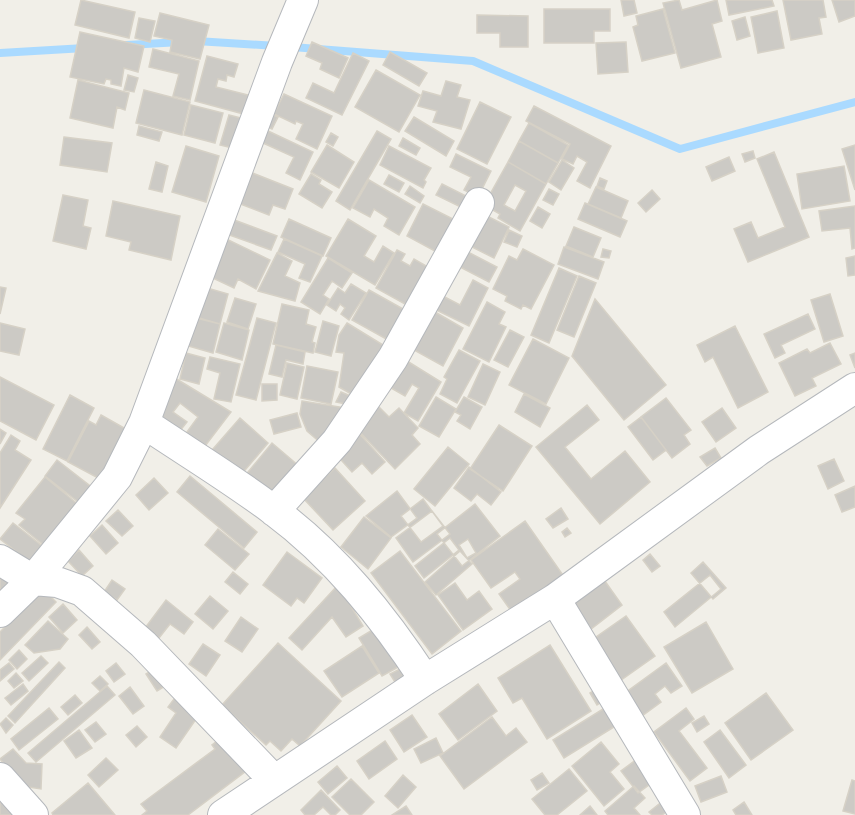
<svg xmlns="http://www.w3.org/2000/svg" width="855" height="815" viewBox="0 0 855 815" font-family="Barlow,sans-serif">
  <rect width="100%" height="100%" fill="#f1efe8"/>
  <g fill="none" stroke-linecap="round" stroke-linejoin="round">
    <!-- stream -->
    <path stroke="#aadaff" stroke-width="8" d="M196,41l81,5
      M127,45l54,-3
      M292,47l181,14 207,88 175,-47
      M0,53l85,-5"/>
  </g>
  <!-- building -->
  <path fill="#cccac5" stroke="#d6d1c6" stroke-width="1.5" fill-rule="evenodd" d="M81,0l54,12 -6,26 -54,-13z
    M621,0h13l3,13 -13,3z
    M679,0l3,10 35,-10 5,21 -10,3 9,33 -40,11 -18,-65z
    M726,0h46l2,6 -45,9z
    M783,0h40l3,17 -7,1 3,16 -31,6z
    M832,0h23v16l-16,6z
    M544,9h66v22h-16v12h-50z
    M663,9l12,44 -33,8 -9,-34 5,-2 -2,-9z
    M777,11l7,37 -26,5 -7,-36z
    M160,13l49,12 -9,34 -30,-7 2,-12 -18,-4z
    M477,15l51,1v31h-28v-14h-23z
    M745,17l5,19 -13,4 -5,-19z
    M139,18l16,3 -5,21 -15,-4z
    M80,32l64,14 -6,26 -14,-4 -3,18 -10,-2v-4l-5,-1 -2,5 -34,-7z
    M312,42l36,16 -9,20 -19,-9 2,-6 -16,-7z
    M626,42l2,30 -30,2 -2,-31z
    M153,49l46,12 -9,39 -17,-4 6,-22 -30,-7z
    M390,52l37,21 -8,13 -36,-21z
    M353,53l16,8 -27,54 -36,-17 7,-15 21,10z
    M207,56l31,8 -4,13 -7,-2 -1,6 -8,-2 -2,8 40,10 -5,19 -56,-15z
    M376,70l44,25 -21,37 -44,-25z
    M128,75l10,3 -4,14 -10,-2z
    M78,80l51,13 -4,17 -8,-3 -4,21 -43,-10z
    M446,81l15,4 -4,12 13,3 -9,29 -28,-7 4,-11 -19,-5 5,-15 18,5z
    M144,90l46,12 -8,33 -46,-12z
    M284,94l48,22 -15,33 -21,-10 7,-15 -7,-3 -1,3 -21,-10z
    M480,102l31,15 -24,47 -30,-15z
    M191,105l32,8 -8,30 -31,-8z
    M534,106l77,40 -21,42 -13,-7 10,-19 -10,-6 -4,8 -11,-5 8,-15 -44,-23z
    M267,112l11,5 -6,12 -11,-5z
    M229,115l16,4 -8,30 -17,-4z
    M414,117l40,24 -8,15 -41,-25z
    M529,123l39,22 -10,18 -39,-22z
    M139,126l23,6 -3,9 -22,-6z
    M266,130l47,22 -13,28 -14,-7 8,-16 -33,-15z
    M377,131l14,8 -41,71 -14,-9z
    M331,133l7,4 -5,9 -7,-4z
    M64,137l48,6 -5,29 -47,-7z
    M403,138l17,10 -4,7 -17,-9z
    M519,141l39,22 -12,21 -38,-22z
    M327,145l27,17 -15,26 -28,-16z
    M855,145v45l-13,-41z
    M186,146l33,10 -13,46 -34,-10z
    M389,146l42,22 -7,12 2,2 -3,6 -43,-23z
    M753,151l2,7 -10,4 -3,-8z
    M774,152l35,85 -61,25 -14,-33 17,-7 7,16 27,-11 -28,-68z
    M456,154l35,17 -13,26 -14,-7 7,-13 -21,-10z
    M729,157l6,14 -23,10 -6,-14z
    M562,160l12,8 -13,22 -12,-8z
    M156,162l12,4 -6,26 -13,-3z
    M508,162l38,22 -26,47 -22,-13 2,-4 -16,-9zM515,185l11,6 -11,20 -11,-6z
    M844,166l6,35 -48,8 -5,-35z
    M250,172l43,17 -8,20 -12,-4 -4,10 -31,-12z
    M311,174l10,6 -2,4 13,8 -10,16 -23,-14z
    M389,175l15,8 -5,9 -15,-8z
    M600,178l7,3 -3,8 -7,-3z
    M369,180l46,27 -16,28 -15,-9 4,-8 -14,-9 -4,8 -17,-9z
    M442,184l36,18 -5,11 -37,-18z
    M410,186l14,10 -4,7 -15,-9z
    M596,187l32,14 -7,17 -33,-14z
    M549,189l10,5 -6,11 -10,-5z
    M652,190l8,9 -14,13 -8,-9z
    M63,195l25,5 -5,26 8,2 -5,21 -33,-8z
    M113,201l67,15 -9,44 -42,-10 2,-8 -25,-6z
    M585,203l42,18 -7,16 -42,-18z
    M423,204l40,20 -17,33 -39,-21z
    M855,206v42l-3,1 -2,-21 -28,3 -3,-20z
    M538,207l12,7 -8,14 -12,-7z
    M479,212l30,15 -15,31 -30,-15z
    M229,218l48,18 -6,14 -47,-17z
    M289,219l42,19 -8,18 -42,-19z
    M348,219l28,17 -12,20 10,6 9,-16 11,7 -19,32 -49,-29z
    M574,227l27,11 -8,19 -27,-11z
    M509,230l13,6 -5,11 -13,-5z
    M220,236l50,24 -14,29 -18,-10 -4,9 -32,-15z
    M284,239l38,17 -12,26 -11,-4 6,-14 -27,-12z
    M564,247l40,15 -6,17 -40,-15z
    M523,249l31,16 -23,44 -8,-4 -2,4 -16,-8 2,-5 -14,-7 16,-33 8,4z
    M603,249l8,2 -2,7 -8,-1z
    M397,250l8,4 -4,7 9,5 4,-7 21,12 -21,38 -38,-21z
    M464,250l33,17 -8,15 -33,-17z
    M277,253l15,8 -7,15 15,7 -5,18 -37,-10z
    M855,256v19l-7,1 -2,-18z
    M328,258l24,15 -10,15 -10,-7 -9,14 6,4 -9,15 -19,-12z
    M559,268l18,8 -28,67 -18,-8z
    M579,276l17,7 -22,54 -17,-7z
    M473,280l15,8 -19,38 -35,-17 7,-14 19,10z
    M351,284l15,9 -17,27 -8,-6 4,-6 -5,-4 -4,7 -9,-6 11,-17 7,5z
    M200,286l28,8 -8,30 -28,-8z
    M0,287l6,1 -6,26z
    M369,290l36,20 -17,30 -36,-20z
    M830,294l13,42 -19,6 -13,-42z
    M235,298l21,6 -8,25 -21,-7z
    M595,299l71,86 -42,35 -52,-64z
    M487,302l18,10 -6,12 7,3 -17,35 -26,-13z
    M282,304l27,6 -3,14 10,3 -4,15 3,1 -2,10 -40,-9z
    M435,312l28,16 -20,38 -29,-16z
    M808,314l7,15 -34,16 4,8 -10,5 -11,-24z
    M192,317l28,7 -7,29 -28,-8z
    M257,318l19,5 -20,77 -20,-5z
    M323,321l16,5 -8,30 -16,-4z
    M0,323l25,6 -6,26 -19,-4z
    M224,323l25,7 -7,30 -26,-8z
    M347,323l41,25 -28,51 -21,-12 5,-34 -8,-1 3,-17z
    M735,326l33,66 -30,16 -25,-51 -8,5 -8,-17z
    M510,330l14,7 -16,30 -14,-7z
    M533,339l36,19 -23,46 -37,-19z
    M830,343l11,21 -29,14 4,8 -21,10 -16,-33 28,-14 3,4z
    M276,345l29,7 -2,12 -17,-4 -4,17 -13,-3z
    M459,350l21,11 -23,42 -17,-9 7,-15 -3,-2z
    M186,353l19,5 -6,26 -19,-5z
    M855,353v15l-5,-13z
    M210,357l30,7 -9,38 -17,-3 6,-26 -13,-4z
    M407,361l34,21 -23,39 -14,-8 15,-25 -7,-4 -7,12 -14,-8z
    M287,363l17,4 -7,32 -17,-4z
    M483,364l17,8 -15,33 -17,-8z
    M307,366l31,6 -7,32 -30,-6z
    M165,372l66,40 -32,42 -18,-14 17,-23 -18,-14 -7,9 14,10 -15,19 -22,-19z
    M0,377l54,28 -18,35 -36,-19z
    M262,384h15v16l-15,1z
    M341,392l12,5 -2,8 -15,-3z
    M524,394l26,14 -10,19 -25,-15z
    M70,395l24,13 -27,53 -24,-12z
    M436,397l20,12 -17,28 -20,-11z
    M464,397l18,10 -12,22 -13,-8 4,-6 -6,-3z
    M666,398l25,32 -7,5 6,9 -18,14 -31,-41z
    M302,401l44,7 -24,36 -15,-13 -7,-17z
    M376,404l13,13 10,-9 19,20 -6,7 8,9 -25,25 -42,-44z
    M587,405l12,15 -34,27 26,32 34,-28 25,31 -50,42 -64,-77z
    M722,408l14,20 -20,14 -14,-20z
    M297,413l4,14 -27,7 -4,-14z
    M101,415l25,14 -26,50 -32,-17 21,-41 7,4z
    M641,417l25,33 -13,10 -25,-33z
    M240,418l28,25 -33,39 -29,-25z
    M499,425l33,21 -29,45 -33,-22z
    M0,429l6,4 -6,11z
    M356,430l29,32 -13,12 -10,-11 -10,9 -19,-21z
    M11,435l9,6 -5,9 16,10 -31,48v-55z
    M272,443l27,23 -33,39 -27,-22z
    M448,447l21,17 -34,42 -21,-17z
    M715,448l6,10 -14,8 -7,-9z
    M834,459l10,22 -16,8 -10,-23z
    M57,460l37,29 -12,16 -37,-29z
    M469,467l32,25 -10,13 -14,-11 -6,7 -17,-13z
    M335,468l30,33 -32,29 -30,-32z
    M190,476l67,56 -13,16 -67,-56z
    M45,477l35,29 -34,41 -27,-22 6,-6 -9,-6z
    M154,478l14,15 -19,17 -13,-15z
    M855,486v21l-13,5 -7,-17z
    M397,491l20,27 -26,19 -25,-21z
    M423,499l20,27 -22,16 -20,-26z
    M475,504l25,32 -38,30 -25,-32z
    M561,508l7,11 -15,9 -7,-9z
    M118,510l15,16 -11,10 -16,-15z
    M432,511l18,23 -37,28 -17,-24z
    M364,517l27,21 -23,31 -27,-22z
    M525,521l40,57 -51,37 -15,-21 21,-15 -5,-7 -24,16 -20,-28z
    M13,523l33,26 -12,16 -34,-26z
    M102,525l16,18 -12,11 -16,-18z
    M567,528l4,5 -6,4 -3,-5z
    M218,529l31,25 -14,16 -30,-25z
    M450,538l9,12 -35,28 -9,-12z
    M468,539l8,14 -9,5 -8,-13z
    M79,550l14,16 -11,10 -14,-15z
    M400,551l61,80 -29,23 -61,-81z
    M460,551l12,13 -36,31 -11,-13z
    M287,552l35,26 -18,25 -7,-5 -6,8 -28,-21z
    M650,554l10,12 -8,6 -9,-12z
    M703,562l23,26 -13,11 -22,-26z
    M0,567l17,15 -17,20z
    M233,572l15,12 -8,10 -15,-12z
    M710,575l11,14 -46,38 -11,-15z
    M602,577l20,28 -36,28 -21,-28z
    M112,580l13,9 -8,11 -13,-8z
    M455,583l12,17 12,-9 13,18 -29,21 -25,-35z
    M338,585l25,41 -17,11 -14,-20 -30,33 -13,-12z
    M42,588l14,14 -56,58v-28z
    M210,596l18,15 -15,18 -18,-15z
    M166,600l27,22 -9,12 -14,-10 -11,14 -14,-10z
    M63,604l14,16 -14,13 -14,-16z
    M626,616l29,40 -38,27 -28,-41z
    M241,617l17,12 -16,23 -17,-11z
    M48,621l20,18 -8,10 -26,4 -9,-8z
    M706,622l27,47 -41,24 -28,-46z
    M379,626l23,39 -20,11 -23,-38z
    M87,627l13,15 -8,7 -13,-14z
    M278,643l63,58 -41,45 -8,-7 -11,12 -11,-10 -4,4 -44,-40z
    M203,644l17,11 -14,21 -17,-12z
    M550,645l41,66 -44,28 -25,-41 -9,5 -15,-25z
    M362,646l17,27 -37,24 -18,-26z
    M19,650l8,9 -10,10 -8,-9z
    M41,656l7,7 -19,18 -7,-8z
    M59,662l6,6 -50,55 -7,-7z
    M9,663l5,6 -14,12v-11z
    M116,663l9,11 -11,8 -8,-11z
    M666,663l16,23 -11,7 -6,-7 -10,8 6,8 -19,14 -17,-23z
    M159,666l11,17 -13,8 -11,-17z
    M400,669l4,8 -9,5 -5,-8z
    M16,673l7,8 -9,7 -6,-7z
    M100,676l8,8 -8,7 -8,-8z
    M23,684l5,7 -17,14 -6,-7z
    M478,684l19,27 -39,29 -19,-26z
    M107,686l8,9 -79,67 -8,-9z
    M130,687l14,19 -11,8 -14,-18z
    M600,687l6,12 -9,6 -7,-12z
    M766,693l27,37 -42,30 -26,-37z
    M75,695l7,8 -14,12 -7,-8z
    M177,695l24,17 -25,36 -16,-11 16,-24 -8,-6z
    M611,704l11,18 -58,36 -11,-18z
    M49,708l9,11 -39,31 -8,-11z
    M686,708l8,11 -15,12 28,37 -17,13 -36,-49z
    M412,715l15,22 -23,15 -14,-22z
    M704,716l5,8 -12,8 -5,-9z
    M492,717l14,19 10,-8 11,14 -63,47 -24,-33z
    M6,718l7,7 -7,8 -6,-9z
    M96,722l10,12 -11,8 -10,-12z
    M137,726l10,11 -11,10 -10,-12z
    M79,730l13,18 -16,10 -12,-17z
    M720,730l26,35 -17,13 -25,-36z
    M225,735l25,33 -62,47h-46l5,-4 -6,-7 74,-55 -3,-4z
    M436,738l7,15 -22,10 -7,-14z
    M385,741l12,18 -28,20 -12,-18z
    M601,742l18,22 -9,8 14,17 -20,17 -32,-40z
    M13,749l13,14 16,1 -1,25 -19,-3 -22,-27z
    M106,758l12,12 -19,17 -11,-12z
    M637,759l16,23 -15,11 -17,-22z
    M337,766l10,12 -19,16 -10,-12z
    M569,769l18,22 -30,24h-12l-13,-16z
    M542,773l7,10 -12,7 -6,-10z
    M403,775l13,12 -18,21 -13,-12z
    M721,776l6,16 -26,10 -6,-16z
    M351,779l23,23 -13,13h-11l-18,-18z
    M852,780l3,1v33l-12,-3z
    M88,783l27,32h-62l-1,-2z
    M634,786l11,12 -11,10 6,7h-32l-3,-4z
    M321,790l19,20 -5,5h-4l-8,-8 -9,8h-9l-4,-5z
    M0,792l19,23h-19z
    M664,800l6,9 -8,6h-10l-3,-3z
    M744,802l8,13h-16l-3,-5z
    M406,806l6,9h-20z
    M590,806l7,9h-17z"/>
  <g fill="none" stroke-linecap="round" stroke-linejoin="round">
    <defs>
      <path id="street" d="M144,423c43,29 88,56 129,87 62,46 110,106 152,170
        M274,511l63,-70 56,-83 86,-155
        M0,560l33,20 24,2 25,9 61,53 131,136
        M555,599l130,216
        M0,612l33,-32 84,-103 27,-54 133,-361 26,-62
        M0,778l33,37
        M223,815l202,-135 130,-81 204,-149 96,-62"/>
    </defs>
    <!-- street casing -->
    <use href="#street" stroke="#b5b8bc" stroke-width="32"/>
    <!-- street -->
    <use href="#street" stroke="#fff" stroke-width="30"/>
  </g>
</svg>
